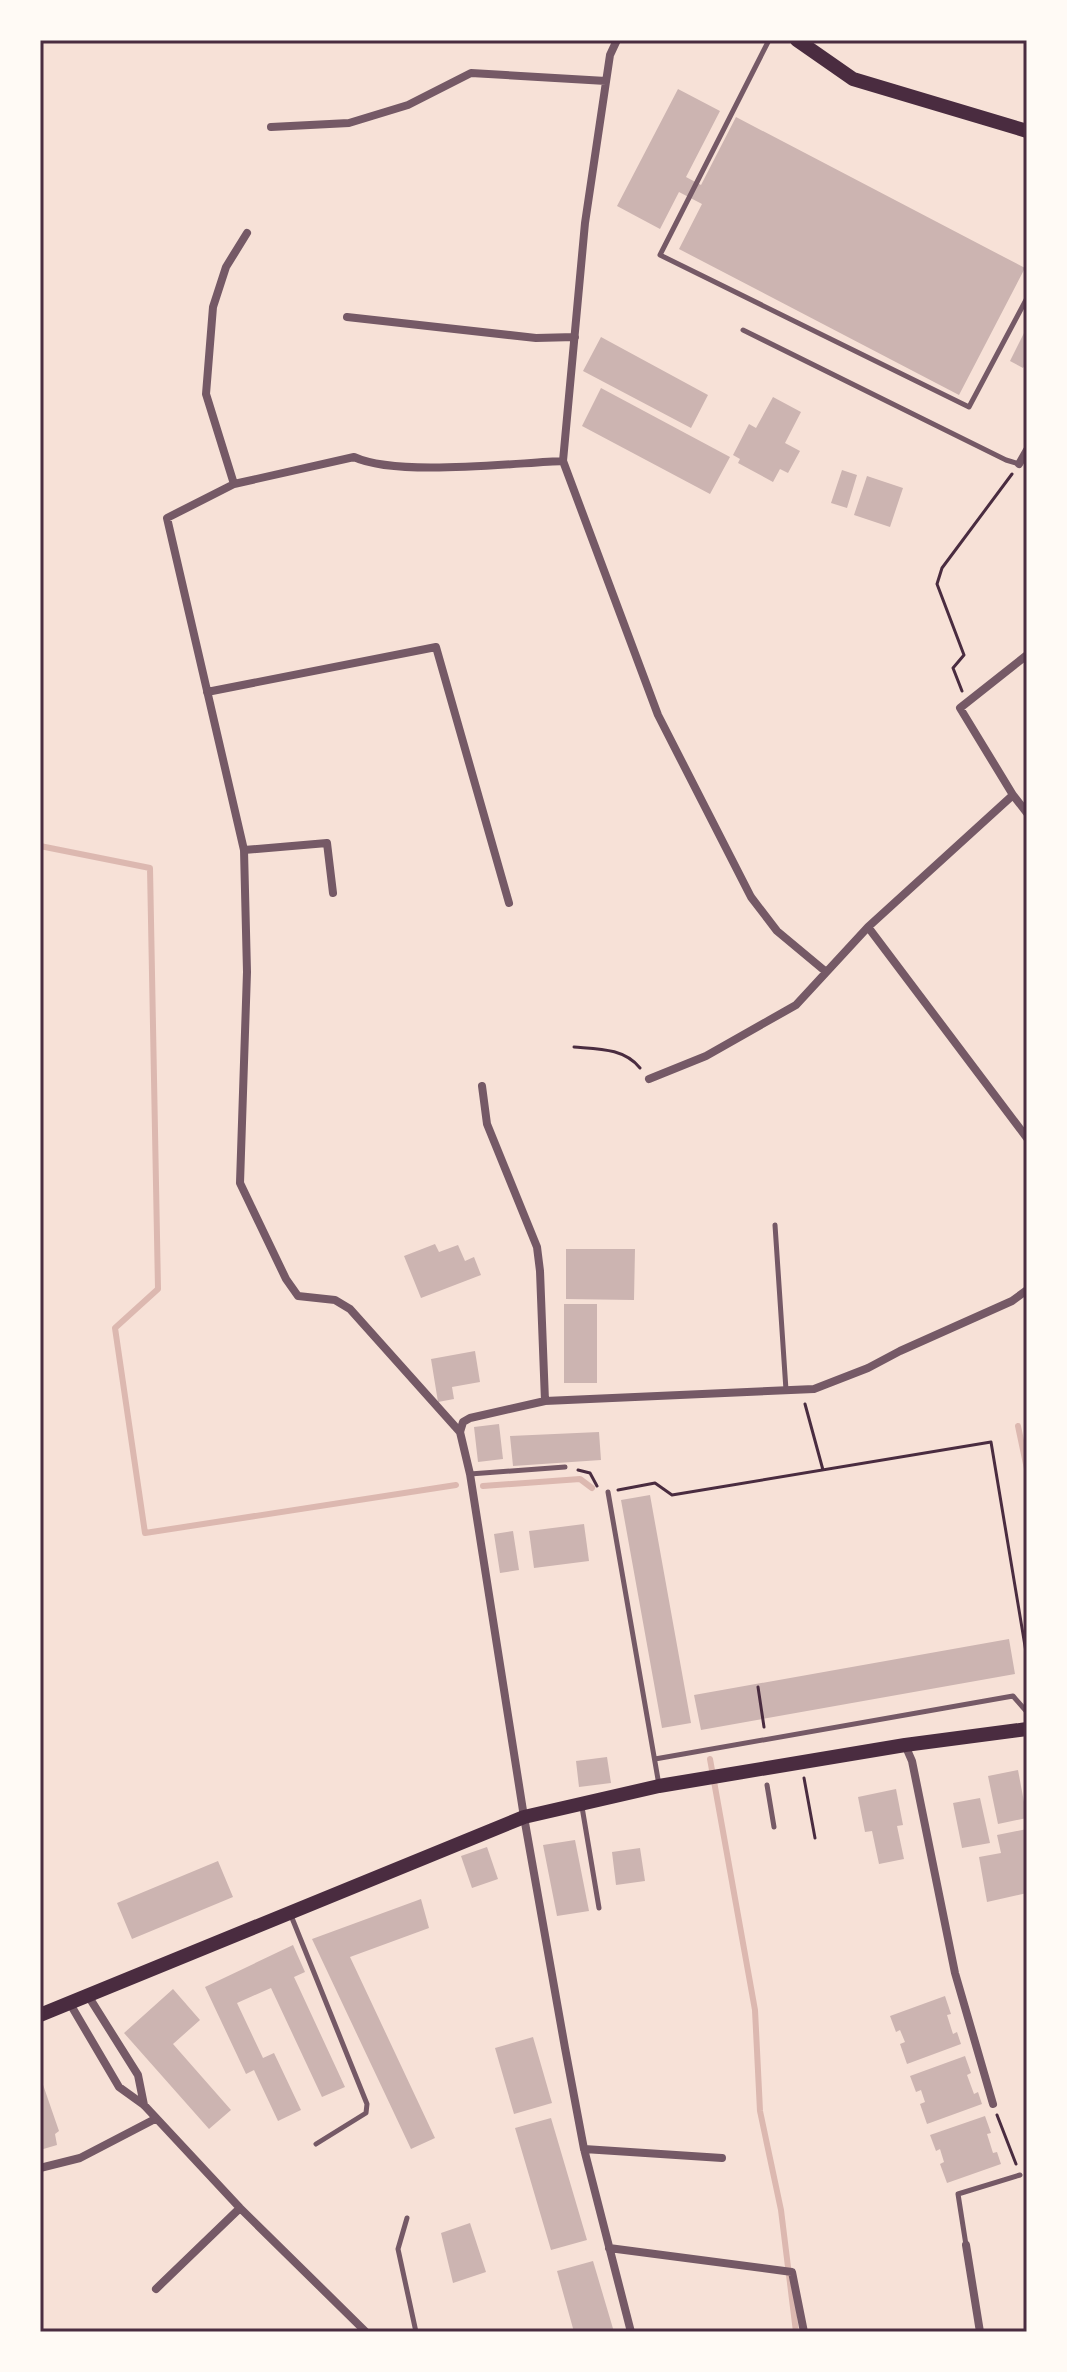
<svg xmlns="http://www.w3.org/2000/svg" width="1067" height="2372" viewBox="0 0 1067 2372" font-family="'Noto Serif',serif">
  <rect width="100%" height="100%" fill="#f7e1d7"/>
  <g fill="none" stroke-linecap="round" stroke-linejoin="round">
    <!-- stream -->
    <path stroke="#dcb8b0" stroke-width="6" d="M40,846l110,22 8,421 -43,39 30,205 311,-48
      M1018,1426l9,43
      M483,1486l97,-7 12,9
      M710,1759l45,251 5,101 21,99 15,122"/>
  </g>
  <!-- building -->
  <path fill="#ccb4b1" d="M678,89l42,22 -34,66 15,8 35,-68 289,151 -66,127 -280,-146 23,-45 -23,-12 -19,37 -43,-23z
    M1027,327v34l-4,7 -13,-7z
    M601,337l107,58 -17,33 -108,-57z
    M601,388l129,69 -20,37 -128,-68z
    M773,397l28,15 -16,31 15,8 -12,22 -8,-4 -7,13 -35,-19 2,-4 -7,-4 16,-31 7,4z
    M842,470l15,5 -10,33 -16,-5z
    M867,476l36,12 -13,39 -36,-12z
    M435,1244l4,8 19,-7 7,16 9,-4 7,18 -60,23 -17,-42z
    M566,1249h69l-1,51 -68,-1z
    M564,1304h33v79h-33z
    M475,1351l5,31 -28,5 2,12 -16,3 -7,-43z
    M499,1424l4,35 -25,3 -4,-35z
    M599,1432l2,28 -88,6 -3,-30z
    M650,1495l41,228 -29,5 -41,-228z
    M584,1524l5,37 -55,7 -5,-37z
    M513,1531l6,39 -19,3 -6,-39z
    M1009,1639l6,35 -314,56 -7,-35z
    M607,1757l4,26 -32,4 -3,-26z
    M1018,1770l9,48 -29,6 -10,-48z
    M896,1789l7,36 -6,1 7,33 -25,5 -7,-33 -7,1 -7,-35z
    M980,1798l10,45 -28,5 -9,-45z
    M1027,1829v64l-40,9 -8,-45 22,-4 -4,-18z
    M575,1840l14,71 -32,5 -14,-71z
    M487,1847l11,32 -26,9 -11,-32z
    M640,1848l5,33 -29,4 -4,-33z
    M218,1861l15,36 -101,42 -15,-36z
    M421,1899l8,29 -79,29 85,181 -24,11 -99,-210z
    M293,1945l12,27 -11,5 51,110 -23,10 -51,-109 -34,15 26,55 11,-5 27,57 -23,11 -24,-51 -8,4 -41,-87z
    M173,1989l27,31 -27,24 58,66 -22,19 -85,-96z
    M945,1996l6,18 -4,1 6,19 4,-2 4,12 -54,20 -7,-20 5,-2 -5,-12 -4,2 -6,-16z
    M533,2037l19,66 -38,11 -19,-66z
    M965,2056l6,17 -4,2 7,19 4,-2 4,12 -55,20 -7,-20 5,-2 -4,-12 -5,2 -6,-16z
    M40,2076l19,55 -4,3 2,11 -17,5z
    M985,2116l6,17 -4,1 6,19 4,-1 4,12 -54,19 -7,-19 4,-2 -4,-13 -4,2 -6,-16z
    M551,2118l36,122 -36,10 -36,-122z
    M470,2223l16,49 -33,11 -12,-50z
    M593,2261l21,71h-40l-17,-61z"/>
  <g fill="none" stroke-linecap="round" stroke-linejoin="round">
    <!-- path -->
    <path stroke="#4a2c40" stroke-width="3" d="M962,691l-9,-23 11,-13 -27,-71 5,-16 70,-94
      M574,1047c24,2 50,1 66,21
      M805,1404l18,66
      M578,1470l12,3 7,13
      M618,1490l37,-7 17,12 319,-53 36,216
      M758,1687l6,40
      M804,1778l11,60
      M997,2115l19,49"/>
    <!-- service -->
    <path stroke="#755966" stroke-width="5" d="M769,40l-109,215 309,152 58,-109
      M743,330l263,130 13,4
      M775,1225l11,165
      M470,1474l95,-7
      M608,1492l51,293
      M655,1759l358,-63 14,16
      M767,1785l7,42
      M582,1807l17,101
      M290,1913l77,191 -1,9 -50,31
      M407,2218l-9,31 18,83
      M966,2245l-8,-51 62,-19"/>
    <!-- minor -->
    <path stroke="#755966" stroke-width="8" d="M617,40l-7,15 -25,168 -22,238 95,254 93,182 26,34 48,40
      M271,127l78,-4 59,-18 63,-32 135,8
      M347,317l189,21 39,-1
      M1019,464l8,-14
      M234,484l-28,-90 7,-87 13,-40 21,-34
      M207,692l229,-45 73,256
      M1013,795l14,18
      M244,850l83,-7 6,50
      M868,927l159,211
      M649,1079l57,-23 90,-51 72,-78 145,-132 -53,-87 67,-53
      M482,1086l5,38 50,123 3,24 5,130
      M460,1432l-110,-123 -15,-9 -37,-4 -12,-17 -46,-96 7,-211 -3,-122 -77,-332 67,-34 120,-27c43,20 158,6 209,4
      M905,1745l7,16 43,212 38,131
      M87,1994l51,81 6,30
      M69,2002l50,85 25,18 96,103 126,124
      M584,2149l138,9
      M40,2168l40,-10 75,-39
      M966,2245l14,87
      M609,2248l183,24 12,60
      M156,2289l84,-81
      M631,2332l-47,-183 -19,-101 -41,-231 -54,-343 -10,-42 3,-10 7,-4 75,-17 269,-12 54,-21 32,-17 112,-50 15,-11"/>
    <!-- secondary -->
    <path stroke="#4a2c40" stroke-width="14" d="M797,40l56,39 174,52"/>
    <!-- primary -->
    <path stroke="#4a2c40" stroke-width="14" d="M40,2015l484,-198 135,-31 246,-41 122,-16"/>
  </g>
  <!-- border -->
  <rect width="1067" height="2372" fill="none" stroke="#fffaf5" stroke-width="84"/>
  <rect x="42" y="42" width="983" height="2288" fill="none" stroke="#4a2c40" stroke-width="3"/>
</svg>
